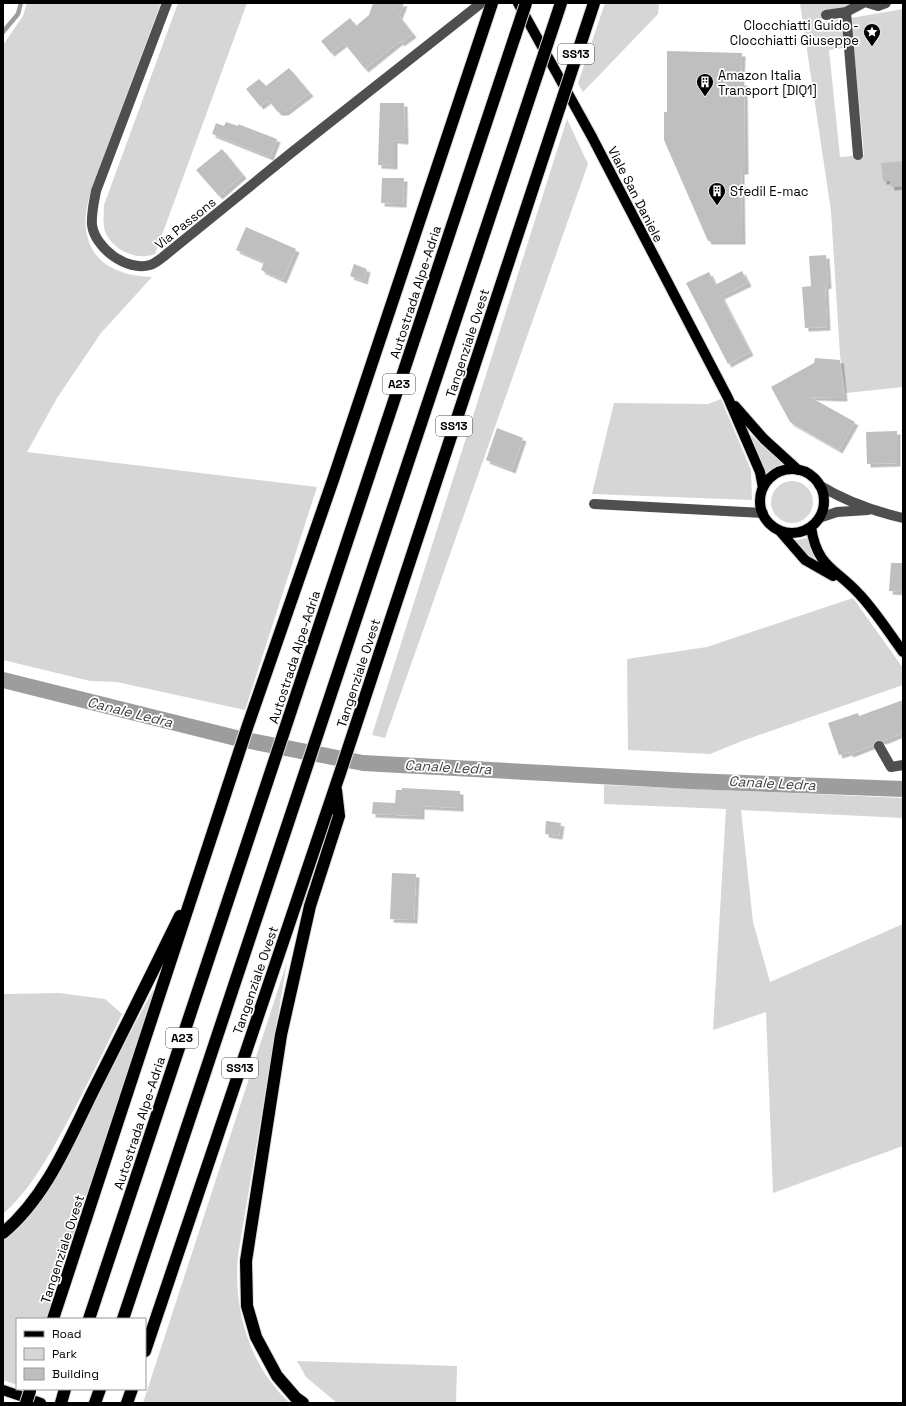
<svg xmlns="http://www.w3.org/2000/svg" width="906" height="1406" viewBox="0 0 906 1406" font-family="'Space Grotesk',sans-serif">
  <defs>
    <filter id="shadow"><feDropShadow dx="3.5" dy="3.5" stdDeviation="0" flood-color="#0004"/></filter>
  </defs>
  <rect width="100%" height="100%" fill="#fff"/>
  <!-- green -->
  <path fill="#d6d6d6" d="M27,3h134l-70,187c-3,13 -7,27 -5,40 5,35 35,46 66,47l-51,56 -44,65 -30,54 290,35 -72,223 -128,-28 -27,-1 -87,-21v-615l20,-29z
    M178,3h69l-92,251c-18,7 -40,-3 -49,-20 -4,-9 -2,-19 -2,-29z
    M605,3h54l-1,11 -75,78 -5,-9z
    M800,3h53l-9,4 -21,4 -1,11 19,-3 3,29 -15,2 11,107 24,-2 -13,-137 52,-9v378l-57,6 -6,-38 -9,-144z
    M567,119l21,45 -203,574 -13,-3z
    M721,399l30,71 1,30 -160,-6 22,-91 94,1z
    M749,433l35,32 -10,3 -8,6z
    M771 502a21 21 0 1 1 42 0a21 21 0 1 1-42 0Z
    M810,537l3,16 9,11 -12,-6 -17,-17z
    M853,598l50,70v17l-161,56 -32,13 -82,-4 -1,-91 80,-12z
    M604,785l299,13v20l-162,-8 12,112 17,60 133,-58v222l-130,47 -7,-181 -53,18 13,-221 -122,-5z
    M287,962l-49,293c-5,54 11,111 52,148h-147z
    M153,990l2,2 -9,31 -100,296h-29v66l-14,-5v-139c17,-11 29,-30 41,-47z
    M59,993l46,6 17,15c-19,38 -37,76 -58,114 -17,31 -34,62 -61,86v-220z
    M297,1361l160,5 -1,37h-119l-31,-26z"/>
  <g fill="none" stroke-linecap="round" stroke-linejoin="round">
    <!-- stream -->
    <path stroke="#9d9d9d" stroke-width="4.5" d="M3,32l15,-18 3,-11"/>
    <!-- canal -->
    <path stroke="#9d9d9d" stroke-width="16" d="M3,680l237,59 123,24 327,18 213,8"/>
  </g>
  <!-- building -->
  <path fill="#bfbfbf" filter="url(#shadow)" d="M373,3h31l-5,13 14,18 -12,9 -1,-2 -35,28 -21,-26 -13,10 -10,-12 29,-23 6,8 13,-11z
    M667,51l75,2 -1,29h3l1,89h-4l1,70h-34l-44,-101v-28h3z
    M289,68l21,25 -25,19h-7l-10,-12 -8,6 -14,-17 13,-10 7,7z
    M380,103h24l1,38 -11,-1v26l-16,-1z
    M226,122l12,4v-2l39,15 -7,18 -58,-23 4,-11 8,3z
    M222,149l21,26 -24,21 -23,-26z
    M903,161v25l-12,1 -1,-6h-7l-2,-18z
    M382,178h22l-1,26 -22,-1z
    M246,227l50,22 -13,31 -22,-10 3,-8 -28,-12z
    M826,255l2,30 -3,1 2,41 -22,1 -3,-41 9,-1 -2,-30z
    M354,264l13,5 -3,12 -14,-5z
    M742,271l6,12 -27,13 29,56 -22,12 -42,-81 23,-11 6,13z
    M815,358l25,2 4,38 -34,-1 45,25 -16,28 -49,-28 -19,-35 43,-24z
    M497,428l26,10 -11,32 -26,-10z
    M897,431v32l-30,1 -1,-32z
    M891,563h12v29l-14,-1z
    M903,700v33l-20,8 -7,-1 -3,5 -23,9 -1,-2 -10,3 -11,-32 30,-10 1,3z
    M402,788l58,3v17l-39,-2v10l-49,-2 1,-12 22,1 1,-13h6z
    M546,821l15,2 -2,13 -14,-2z
    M392,873l24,1 -2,46 -24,-1z"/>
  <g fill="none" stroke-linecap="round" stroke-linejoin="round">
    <defs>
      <path id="major" d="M518,3l74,134 136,261 32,74 3,16
        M735,406l29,33 34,31
        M760 501a32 32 0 1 1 64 0a32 32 0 1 1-64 0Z
        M811,527c6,41 25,41 49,68 16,17 29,38 43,57
        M779,530l26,30 28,16
        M3,1390l38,13"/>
      <path id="highway" d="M3,1233c43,-36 65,-91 89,-140 30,-59 59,-118 88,-177
        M53,1319l195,-594 85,-245 159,-477
        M89,1319l426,-1283
        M123,1319l415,-1247
        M145,1351l196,-581 219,-664
        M61,1403l4,-14
        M95,1403l5,-14
        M127,1403l5,-14
        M303,1403l-7,-5 -19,-22 -21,-39 -9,-31 -1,-45 35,-226 29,-129 29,-90 -3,-26"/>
    </defs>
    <!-- major casing -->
    <use href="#major" stroke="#dbdbdb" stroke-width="12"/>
    <!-- highway casing -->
    <use href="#highway" stroke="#dbdbdb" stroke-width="14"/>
    <!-- minor -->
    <path stroke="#4f4f4f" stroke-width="10" d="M167,3l-71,188c-2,11 -5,23 -4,34 3,23 35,47 58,40 4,-1 9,-5 13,-8l128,-104 189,-149
      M868,3l10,3 8,-3
      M846,12l12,143
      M826,15l20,-3 17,-9
      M819,485c26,16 54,26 84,33
      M594,504l169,9
      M819,518l18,-6 31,-2
      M879,746l12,21 12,-2"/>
    <!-- major -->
    <use href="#major" stroke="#000" stroke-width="10"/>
    <!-- highway -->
    <use href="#highway" stroke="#000" stroke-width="12"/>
    <defs>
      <path id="highway-bridge" d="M515,36l11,-33
        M538,72l23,-69
        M560,106l34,-103
        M26,1403l4,-12"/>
    </defs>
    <!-- highway-bridge casing -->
    <use href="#highway-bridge" stroke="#dbdbdb" stroke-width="14" stroke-linecap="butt"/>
    <!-- highway-bridge -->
    <use href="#highway-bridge" stroke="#000" stroke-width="12"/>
  </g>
  <!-- icons -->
  <defs>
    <symbol id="sight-pin" viewBox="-11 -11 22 30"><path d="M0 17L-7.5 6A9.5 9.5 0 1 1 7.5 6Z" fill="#000" stroke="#fff"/><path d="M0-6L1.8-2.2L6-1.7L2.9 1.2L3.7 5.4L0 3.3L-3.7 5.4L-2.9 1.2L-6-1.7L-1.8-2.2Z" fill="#fff"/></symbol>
    <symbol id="building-pin" viewBox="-11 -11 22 30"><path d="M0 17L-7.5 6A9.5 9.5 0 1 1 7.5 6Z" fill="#000" stroke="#fff"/><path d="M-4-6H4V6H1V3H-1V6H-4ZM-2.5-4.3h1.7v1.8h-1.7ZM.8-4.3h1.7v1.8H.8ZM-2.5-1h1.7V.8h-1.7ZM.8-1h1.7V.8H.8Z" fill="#fff"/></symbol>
  </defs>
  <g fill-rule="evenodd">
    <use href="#sight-pin" x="862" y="22" width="20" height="27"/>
    <use href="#building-pin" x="695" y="72" width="20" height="27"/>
    <use href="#building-pin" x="707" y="181" width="20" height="27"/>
  </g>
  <g text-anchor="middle" stroke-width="3.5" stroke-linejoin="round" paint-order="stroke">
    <!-- shield labels -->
    <g fill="#fff" stroke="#4c4c4c" stroke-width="1">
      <rect x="558" y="44" width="36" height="20" rx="3"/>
      <rect x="383" y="374" width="32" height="20" rx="3"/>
      <rect x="436" y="416" width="36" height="20" rx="3"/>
      <rect x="166" y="1028" width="32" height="20" rx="3"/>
      <rect x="222" y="1058" width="36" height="20" rx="3"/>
    </g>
    <g font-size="12" font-weight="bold" fill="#000">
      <text x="576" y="58">SS13</text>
      <text x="399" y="388">A23</text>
      <text x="454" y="430">SS13</text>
      <text x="182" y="1042">A23</text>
      <text x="240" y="1072">SS13</text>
    </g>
    <!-- poi labels -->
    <g font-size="13" fill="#000" stroke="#fff" text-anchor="start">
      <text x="859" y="30" text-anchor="end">Clocchiatti Guido -<tspan x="859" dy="15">Clocchiatti Giuseppe</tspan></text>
      <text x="718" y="80">Amazon Italia<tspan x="718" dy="15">Transport [DIQ1]</tspan></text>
      <text x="730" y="196">Sfedil E-mac</text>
    </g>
    <!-- street labels -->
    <g font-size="13" fill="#000" stroke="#fff">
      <text transform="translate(636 194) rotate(63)" y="5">Viale San Daniele</text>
      <text transform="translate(185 223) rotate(-39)" y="5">Via Passons</text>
      <text transform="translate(415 292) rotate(-72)" y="5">Autostrada Alpe-Adria</text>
      <text transform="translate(467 343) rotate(-72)" y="5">Tangenziale Ovest</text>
      <text transform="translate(294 657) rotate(-72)" y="5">Autostrada Alpe-Adria</text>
      <text transform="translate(358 673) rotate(-72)" y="5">Tangenziale Ovest</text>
      <text transform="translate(255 980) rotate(-71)" y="5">Tangenziale Ovest</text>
      <text transform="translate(139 1123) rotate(-72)" y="5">Autostrada Alpe-Adria</text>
      <text transform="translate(62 1249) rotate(-72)" y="5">Tangenziale Ovest</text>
    </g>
    <!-- water labels -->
    <g font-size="14" font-style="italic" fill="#3e3e3e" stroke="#fff">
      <text transform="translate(130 712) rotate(14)" y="5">Canale Ledra</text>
      <text transform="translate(448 767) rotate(3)" y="5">Canale Ledra</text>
      <text transform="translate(772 783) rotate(3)" y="5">Canale Ledra</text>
    </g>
  </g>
  <!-- border -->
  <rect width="906" height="1406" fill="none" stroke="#000000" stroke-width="8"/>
  <!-- legend -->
  <rect x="16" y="1318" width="130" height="72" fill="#ffffff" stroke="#999999"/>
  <rect x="24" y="1331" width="20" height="6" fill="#000000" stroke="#999999"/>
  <text x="52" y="1338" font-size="12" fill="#000000">Road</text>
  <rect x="24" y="1348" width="20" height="12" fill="#d6d6d6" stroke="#999999"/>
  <text x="52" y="1358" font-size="12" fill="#000000">Park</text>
  <rect x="24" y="1368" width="20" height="12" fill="#bfbfbf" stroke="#999999"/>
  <text x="52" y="1378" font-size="12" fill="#000000">Building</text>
</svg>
